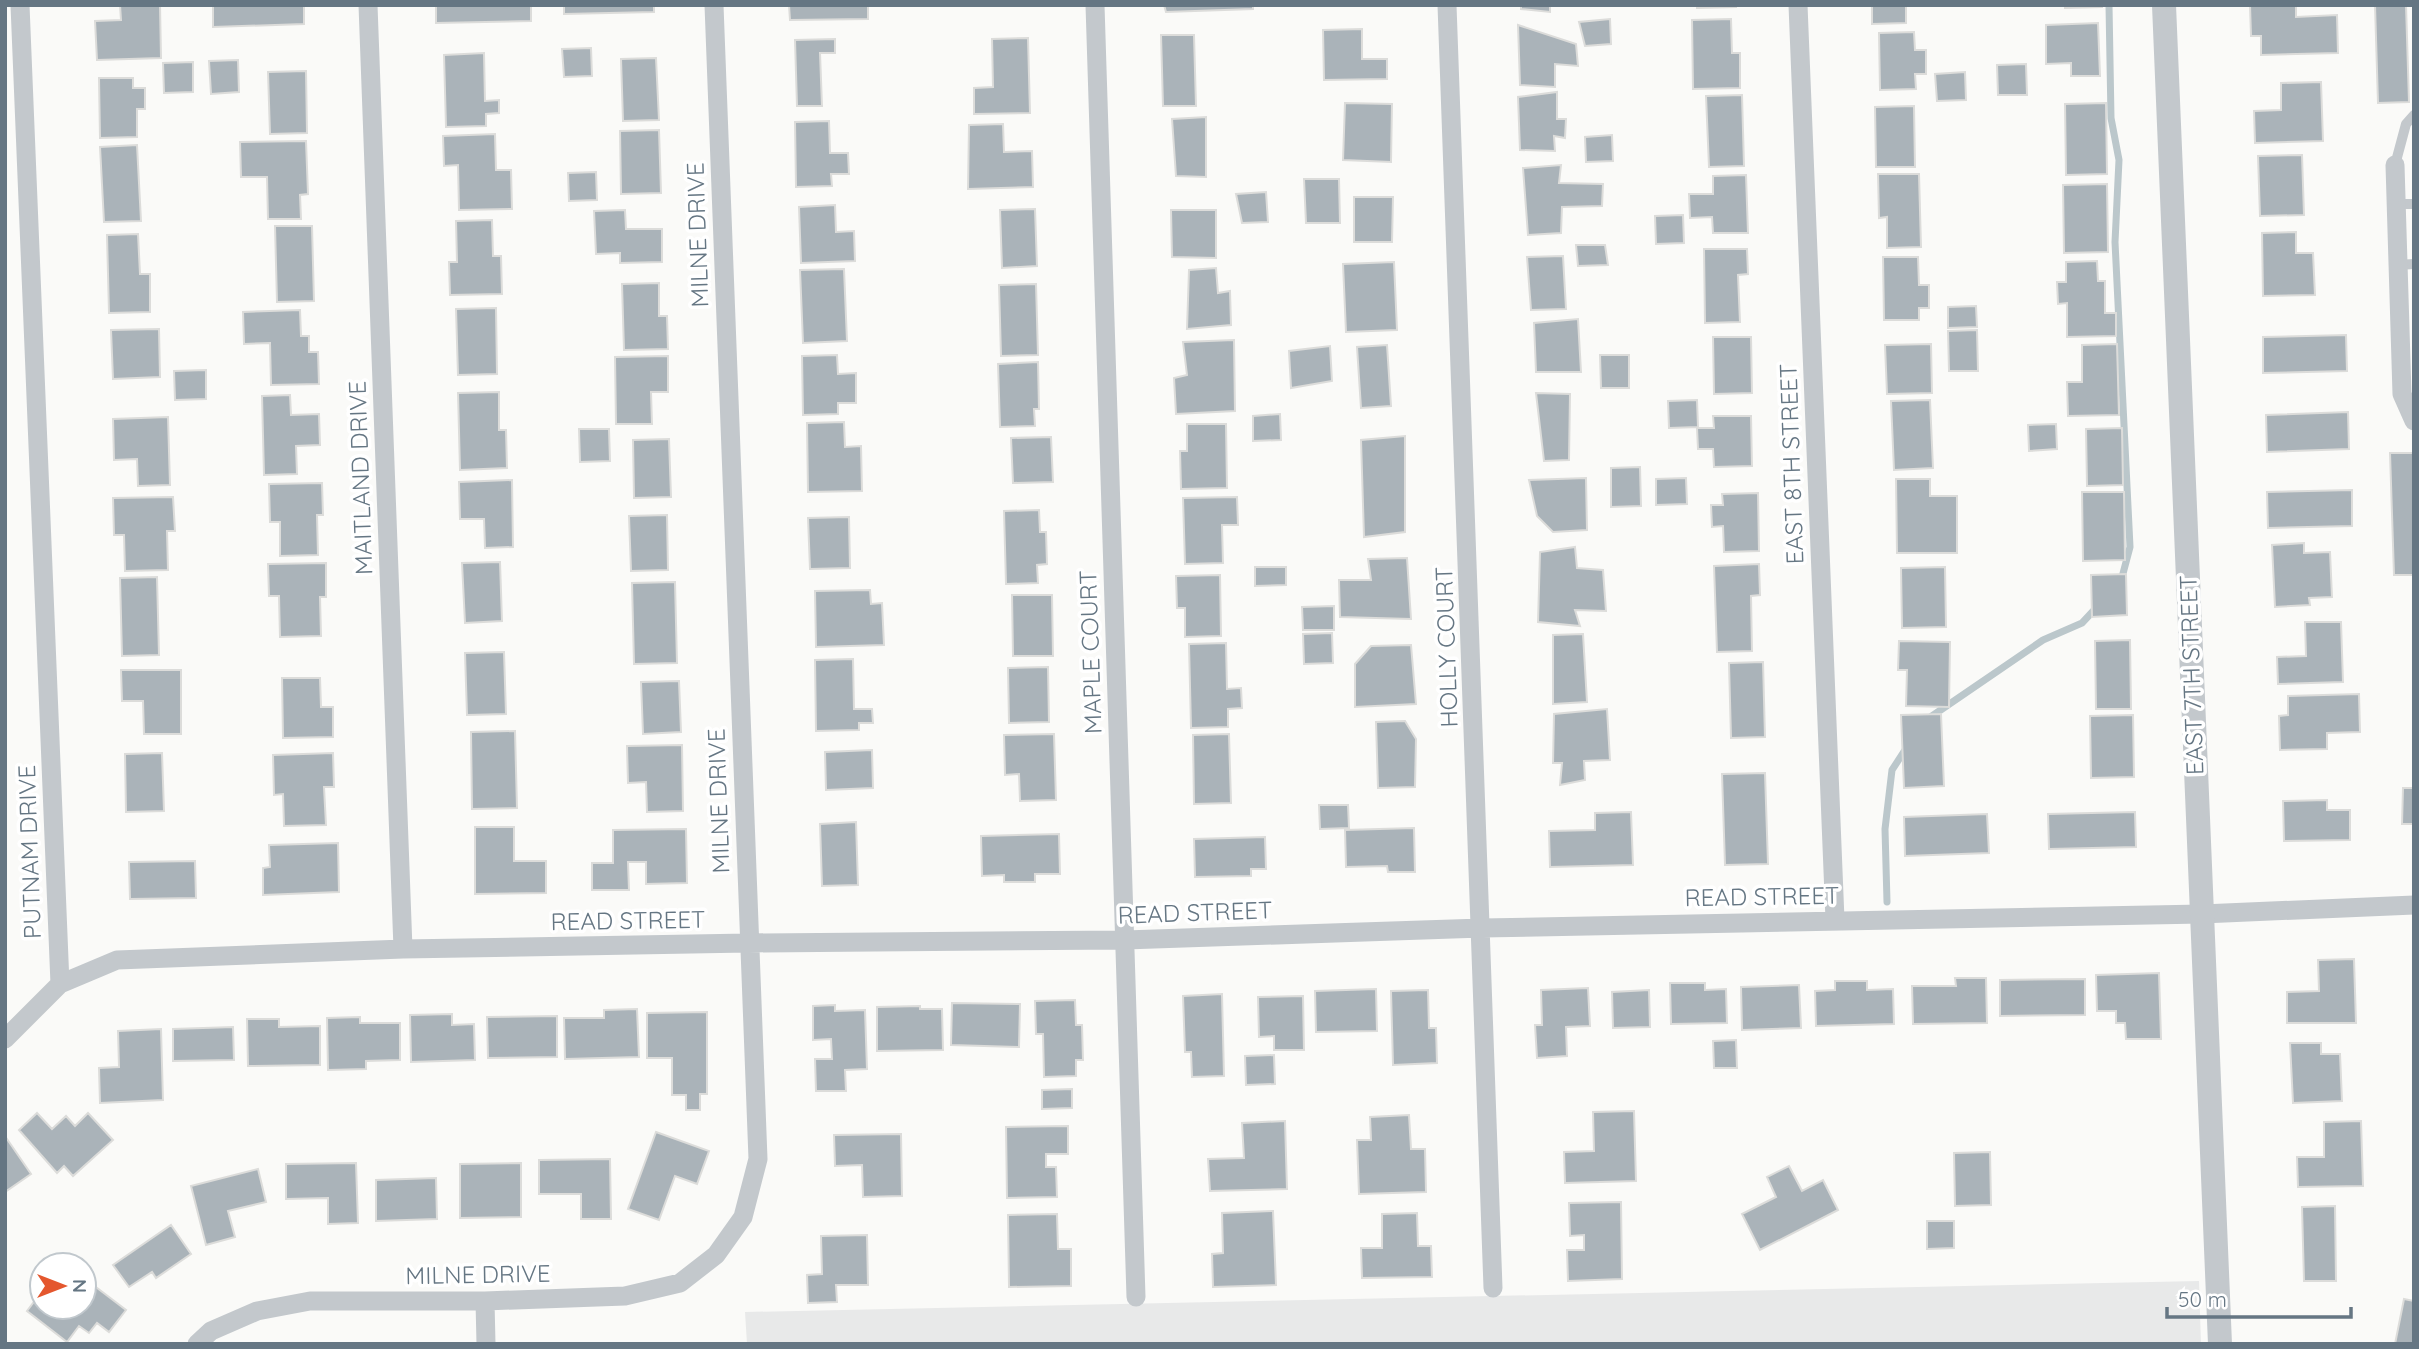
<svg xmlns="http://www.w3.org/2000/svg" width="2419" height="1349" viewBox="0 0 2419 1349" font-family="Quicksand,sans-serif">
  <rect width="100%" height="100%" fill="#fafaf8"/>
  <!-- built -->
  <path fill="#e8e9e9" d="M2199,1281l2,63h-1454l-2,-32z"/>
  <g fill="none" stroke-linecap="round" stroke-linejoin="round">
    <!-- stream -->
    <path stroke="#bbc7cb" stroke-width="7" d="M2109,5l2,113 8,42 -4,82 15,305 -9,34
      M1929,718l114,-78 39,-17 14,-15
      M1887,902l-2,-73 7,-59 15,-23"/>
  </g>
  <!-- building -->
  <path fill="#aab3b9" stroke="#dcdcda" stroke-width="2" d="M120,5h40l1,53 -64,2 -2,-39 26,-1z
    M213,5h91v19l-91,3z
    M436,5h95v16l-95,2z
    M564,5h90v7l-90,2z
    M789,5h79v14l-78,1z
    M1164,5h89v4l-87,3z
    M1521,5h29v7l-29,-3z
    M1697,5h39v2l-39,1z
    M1872,5h34v18l-34,1z
    M2065,5h37v2l-37,1z
    M2250,5h46v12l41,-2 1,38 -77,2v-19h-10z
    M2375,5h31l3,97 -31,1z
    M1610,19l1,25 -26,2 -6,-24z
    M1731,19l1,34h8v35l-47,1 -1,-69z
    M2098,23l2,53h-29v-13l-25,1v-39z
    M1518,25l58,19 2,22 -23,-2v23l-35,-2z
    M1362,29v30h25v20l-63,1 -1,-50z
    M1914,32l1,18h11v24h-11l1,15 -36,1 -1,-57z
    M1161,35h33l2,71h-33z
    M1028,38l2,75 -56,1v-26l19,-1 -1,-48z
    M835,39v14h-15l2,53h-25l-2,-66z
    M591,48l1,28 -28,1 -2,-28z
    M484,53l1,48 14,-1v13l-13,1v12l-40,1 -2,-72z
    M656,58l3,62 -36,1 -2,-62z
    M238,60l1,32 -28,2 -2,-33z
    M193,62v30l-29,1 -1,-30z
    M2026,64l1,31h-29l-1,-30z
    M306,71l1,62 -37,1 -2,-62z
    M1965,72l1,28 -29,1 -2,-27z
    M99,78h34v10h12v21h-8v28l-37,1z
    M2321,82l2,59 -68,2 -1,-32 27,-1v-27z
    M1557,92v27h9l-1,19 -11,-2 1,15 -35,-1 -2,-53z
    M1742,95l2,71 -35,1 -3,-71z
    M1345,103l47,1 -1,58 -48,-2z
    M2106,103l1,71 -41,1 -1,-71z
    M1914,106l1,61h-39l-1,-60z
    M1206,117v60l-30,-1 -4,-57z
    M829,121l1,32h18l1,21h-18l1,12 -36,1 -1,-65z
    M1003,124l1,28 28,-1 1,36 -65,2 1,-64z
    M659,130l2,63 -40,1 -1,-63z
    M495,134l1,36h15l1,39 -53,1 -1,-45 -14,1 -1,-30z
    M1612,135l1,26 -27,1 -1,-25z
    M306,141l2,53 -8,1 1,24h-33l-1,-42h-26l-1,-35z
    M137,145l4,76 -37,1 -4,-75z
    M2302,155l2,60 -44,1 -2,-60z
    M1561,165l-2,18 44,1 -1,22 -40,1 -1,26 -33,2 -5,-67z
    M596,172l1,28 -28,1 -1,-28z
    M1878,174h41l2,73 -34,1v-31l-8,1z
    M1746,175l2,58h-35l-1,-16 -22,1 -1,-24h24v-18z
    M1304,179h35l1,44h-34z
    M2107,184l1,68 -44,1 -1,-68z
    M1266,192l2,30 -26,1 -6,-29z
    M1354,197h39l-1,45h-38z
    M835,205l1,27 18,-1 1,30 -54,2 -2,-56z
    M1035,209l2,57 -35,2 -2,-58z
    M625,210l1,19h36v33l-42,1v-10l-24,1 -2,-43z
    M1171,210h45v48l-44,-1z
    M1683,215l1,28 -28,1 -1,-28z
    M492,220l1,36h8l1,38 -52,1 -1,-33h8l-1,-41z
    M275,226h37l2,75 -37,1z
    M2296,232v21h17l2,42 -52,1 -1,-63z
    M138,234l2,40h10v38l-41,1 -2,-78z
    M1576,245h29l3,20 -30,1z
    M1704,249h43l1,25 -10,1 2,47 -35,1z
    M1563,256l3,53 -35,1 -4,-53z
    M1883,257h35l1,28h10v23h-10v12h-35z
    M2097,261l1,20h7v32h11v23l-49,1v-34l-9,1 -1,-22h9v-20z
    M1394,262l3,68 -51,2 -3,-68z
    M1216,268l2,25 12,-2 1,34 -44,4 2,-59z
    M844,269l3,72 -44,2 -3,-73z
    M659,283v33h8l1,33 -44,1 -2,-66z
    M1036,284l2,71 -37,1 -2,-71z
    M1976,306l1,21 -29,1v-21z
    M496,308l1,66 -39,1 -2,-66z
    M300,310l1,26h8v16h9l1,32 -48,1 -1,-42 -26,1 -1,-32z
    M1578,319l3,53h-45l-2,-49z
    M159,329l1,48 -47,2 -2,-49z
    M1977,330l1,41h-29l-1,-40z
    M2346,335l1,36 -84,2v-36z
    M1713,337h38l1,56 -38,1z
    M1234,340l1,71 -59,3 -2,-36 13,-3 -4,-33z
    M1931,344l1,49 -45,1 -2,-49z
    M2117,344l2,71 -51,1 -1,-34h15v-37z
    M1387,345l4,61 -30,2 -4,-61z
    M1330,346l2,35 -41,7 -2,-37z
    M837,355l1,19 18,-1v30h-18v11l-35,1 -1,-59z
    M1600,355h29v33h-28z
    M668,356v36h-17l1,32h-36l-1,-67z
    M1038,362l1,47h-5l1,17 -35,1 -2,-63z
    M206,370v29l-31,1 -1,-29z
    M499,392v38h7l1,38 -47,2 -2,-77z
    M1536,393l34,1 -1,66 -25,1z
    M290,395l1,20 28,-1 1,31 -24,1 1,28 -33,1 -2,-79z
    M1697,400l1,27 -29,1 -1,-27z
    M1930,400l3,68 -39,2 -3,-69z
    M2348,412l1,37 -82,3 -1,-37z
    M1280,414l1,26 -28,1v-25z
    M1713,416h38l1,50 -38,1 -1,-18h-15l-1,-21h17z
    M168,417l2,68 -32,1 -1,-27 -23,1 -1,-41z
    M844,422l1,25 16,-1 1,45 -54,1 -1,-69z
    M1187,424h39l1,64 -46,1 -1,-38h7z
    M2056,424l1,25 -28,2 -1,-26z
    M2122,428l1,57 -36,1 -1,-57z
    M579,429h30l1,32 -30,1z
    M1405,436v96l-41,5 -3,-97z
    M1051,437l2,45 -40,1 -2,-45z
    M669,439l2,58 -37,1 -1,-58z
    M2390,453h24v122h-20z
    M1640,467l1,39 -30,1v-39z
    M1586,478l1,52 -34,2 -16,-16 -8,-36z
    M1686,478l1,26 -31,1v-26z
    M1896,479h34v17h27v57h-60z
    M512,480l1,67 -28,1 -1,-29h-24l-1,-37z
    M322,483l1,32h-6l1,40 -38,1v-34h-10l-1,-38z
    M2352,490v36l-84,2 -1,-36z
    M2082,492h42l1,68 -42,1z
    M1758,493l1,58 -35,1 -1,-26 -11,1 -1,-22h12l-1,-11z
    M173,497l2,34h-8l1,39 -43,1 -1,-36h-10l-1,-37z
    M1237,497l1,28h-16l1,38 -38,1 -2,-66z
    M1039,510l1,22h6l1,32 -10,1 1,18 -32,1 -2,-73z
    M667,515l1,55 -37,1 -2,-55z
    M849,517l1,51 -40,1 -2,-51z
    M2304,543v10l26,-1 2,45 -23,1 1,7 -35,2 -3,-62z
    M1575,547l2,21 26,2 3,41 -31,-1 5,16 -42,-4 2,-70z
    M1407,558l4,61 -71,-2 -1,-37h32l-3,-21z
    M500,562l2,59 -37,2 -3,-60z
    M326,563v34h-6l1,39 -41,1 -1,-41h-10l-1,-32z
    M1759,564l1,31 -9,1 1,55 -35,1 -3,-86z
    M1255,567h31v18l-31,1z
    M1945,567l1,60 -44,1 -1,-60z
    M2126,574l1,41 -35,2 -1,-42z
    M1220,575l1,61 -36,1v-29h-8l-1,-32z
    M157,577l2,78 -37,1 -2,-78z
    M675,582l2,81 -43,1 -2,-81z
    M870,590l1,14 11,-1 2,42 -68,2 -1,-56z
    M1012,595h40l1,61h-40z
    M1334,606v24h-31l-1,-23z
    M2305,622h36l2,60 -65,2 -1,-27 29,-1z
    M1332,633l1,30 -29,1 -1,-30z
    M1583,634l4,68 -34,2v-69z
    M2130,640l1,69h-35l-1,-68z
    M1899,641l51,1 -1,65 -43,-1 1,-36h-9z
    M1226,643l1,46 14,-1 1,20 -14,1v18l-37,1 -2,-84z
    M1411,645l5,59 -61,3v-43l16,-18z
    M504,652l2,62 -39,1 -2,-62z
    M853,659l1,50h18l1,14h-14v7l-43,1 -1,-71z
    M1763,662l2,75 -34,1 -2,-75z
    M1048,667l1,55 -40,1 -1,-55z
    M121,670h60v64h-37l-1,-33h-21z
    M282,678h38l1,29h12v30l-50,1z
    M679,681l2,51 -38,2 -2,-52z
    M2359,694l1,38 -33,1v16l-47,1 -1,-34 9,-1v-19z
    M1607,709l3,51 -26,1 1,19 -25,5 2,-22h-9l1,-49z
    M1941,714l3,72 -40,2 -3,-73z
    M2133,715l1,62 -43,1 -1,-62z
    M1405,721l11,18 -1,48 -37,1 -2,-66z
    M515,731l2,77 -45,1 -1,-77z
    M1054,734l2,66 -36,1 -1,-27 -14,1 -1,-40z
    M1229,734l2,69 -37,1 -1,-69z
    M682,745l1,66 -36,1 -1,-30 -18,1 -1,-37z
    M872,750l1,38 -47,2 -1,-38z
    M162,753l2,58 -38,1 -1,-58z
    M333,753l1,34h-10l2,38 -42,1 -1,-32 -9,1 -1,-40z
    M1765,773l3,91 -43,1 -3,-91z
    M2403,788h11v36h-12z
    M2327,800v10h23v30l-66,1 -1,-40z
    M1319,805h29l1,23 -29,1z
    M1631,812l2,53 -83,2 -1,-36 46,-1v-17z
    M2135,812l1,35 -87,2 -1,-35z
    M1987,814l2,39 -84,3 -1,-39z
    M856,822l2,63 -36,1 -2,-62z
    M475,827h39v34h32v32l-71,1z
    M1414,828l1,44h-27l-1,-6 -41,1 -1,-37z
    M686,829l1,54 -41,1v-22h-18l1,28h-37v-27h21v-33z
    M1059,834l1,40h-25v8h-31v-7l-22,1 -1,-40z
    M1265,837l1,32h-15v7l-56,1 -1,-38z
    M338,843l1,49 -76,3v-27l7,-1 -1,-22z
    M195,861l1,37 -66,1 -1,-37z
    M2354,959l2,64h-69v-31l32,-1 -1,-31z
    M2159,973l2,66h-35l-1,-16h-9v-12h-19l-1,-36z
    M1955,978h31l1,45 -74,1 -1,-38h44z
    M2085,979v36l-85,1v-36z
    M1835,981h32v9l26,-1 1,35 -78,2 -1,-35 20,-1z
    M1670,983h35v7l21,-1 1,34 -56,1z
    M1799,985l2,43 -59,2 -1,-43z
    M1588,988l2,38 -24,1 1,29 -30,2 -2,-33h7l-1,-35z
    M1376,989l1,42 -61,1 -1,-41z
    M1428,990l1,38h7l1,35 -44,2 -2,-74z
    M1649,990l1,37 -37,1 -1,-36z
    M1222,994l2,82 -32,1 -1,-25h-6l-2,-56z
    M1303,996l1,54h-30v-14l-15,1 -1,-40z
    M1075,1000l1,25h6l1,35h-7v16l-32,1 -1,-43h-7l-1,-33z
    M952,1003l68,1 -1,43 -68,-2z
    M835,1005v6l30,-1 2,59 -22,1 1,21h-30l-1,-32h17l-1,-20 -18,1v-34z
    M920,1006v3h22l1,41 -66,1v-44z
    M637,1009l2,48 -74,2 -1,-41h40v-8z
    M707,1012v82h-7v16h-14v-15h-14v-37h-25v-45z
    M452,1014v11l22,-1 1,36 -64,2 -1,-47z
    M557,1016v41l-69,1 -1,-41z
    M360,1017v6h40v37l-34,1v8l-38,1 -1,-52z
    M247,1019h32v8l41,-1v39l-72,1z
    M233,1027l1,33 -61,1v-32z
    M161,1029l2,71 -63,3 -1,-35 20,-1 -1,-36z
    M1736,1040l1,28h-23l-1,-27z
    M2290,1043h31v11h19l2,47 -49,2z
    M1274,1055l1,29 -29,1 -1,-29z
    M1072,1089v19l-30,1v-19z
    M1634,1111l2,70 -71,2 -1,-31 30,-1 -1,-39z
    M37,1113l15,16 14,-13 9,10 13,-13 25,27 -40,36 -9,-10 -7,7 -38,-43z
    M1409,1115l2,34h14l1,43 -67,2 -2,-54h14l-1,-23z
    M1285,1121l2,68 -77,2 -2,-32 36,-1 -2,-35z
    M2361,1121l2,65 -65,1 -1,-30h27v-35z
    M1068,1126v28h-22v13h10l1,30 -50,1 -1,-71z
    M656,1132l53,19 -12,33 -22,-8 -16,44 -31,-11z
    M901,1134l1,62 -39,1 -1,-32 -27,1 -1,-31z
    M7,1139l24,35 -26,18v-51z
    M1990,1152l1,53 -36,1 -1,-53z
    M610,1159l1,60h-30v-25h-42v-34z
    M356,1163l2,60 -30,1v-26l-42,1v-35z
    M521,1163v54l-61,1v-54z
    M1789,1166l13,25 21,-11 15,30 -78,40 -18,-36 34,-17 -9,-20z
    M258,1169l8,33 -38,9 7,26 -29,8 -15,-59z
    M436,1178l1,41 -61,2v-41z
    M1621,1202l1,77 -54,2 -1,-31h17v-15l-14,1 -1,-33z
    M2335,1206l1,75h-32l-2,-74z
    M1273,1211l3,74 -63,2 -1,-33 11,-1 -1,-40z
    M1417,1213l1,33h13l1,31 -70,1 -1,-30h21v-34z
    M1057,1214l1,35h13v37l-62,1 -1,-72z
    M1927,1221h27v27l-27,1z
    M171,1225l20,29 -35,24 -4,-6 -23,15 -16,-22z
    M867,1235l1,50h-32l1,17 -29,1 -1,-28 15,-1 -1,-38z
    M84,1278l42,32 -17,22 -12,-9 -8,10 -10,-7 -12,16 -40,-31 15,-20v16h42z
    M2404,1299l10,2v43h-19z"/>
  <g fill="none" stroke-linecap="round" stroke-linejoin="round">
    <!-- service -->
    <path stroke="#c3c8cc" stroke-width="10" d="M2395,165l11,-41 8,-9
      M2395,204h19
      M2397,265l17,-1"/>
    <!-- minor -->
    <path stroke="#c3c8cc" stroke-width="19" d="M20,5l40,979
      M368,5l35,944
      M1095,5l41,1292
      M1447,5l46,1283
      M1798,5l37,915
      M2395,165l7,229 12,27
      M5,1039l55,-55 57,-24 286,-11 345,-6 377,-3 357,-12 720,-14 212,-9
      M485,1301l1,43
      M197,1344l14,-13 46,-20 53,-10h175l140,-5 55,-13 36,-28 27,-38 15,-58 -44,-1154"/>
    <!-- tertiary -->
    <path stroke="#c3c8cc" stroke-width="24" d="M2164,5l56,1339"/>
  </g>
  <g text-anchor="middle" stroke-width="7" stroke-linejoin="round" paint-order="stroke">
    <!-- street labels -->
    <g font-size="24" fill="#657683" stroke="#fff">
      <text transform="translate(698 235) rotate(-92)" y="8">MILNE DRIVE</text>
      <text transform="translate(1792 464) rotate(-92)" y="8">EAST 8TH STREET</text>
      <text transform="translate(361 478) rotate(-92)" y="8">MAITLAND DRIVE</text>
      <text transform="translate(1447 647) rotate(-92)" y="8">HOLLY COURT</text>
      <text transform="translate(1091 652) rotate(-92)" y="8">MAPLE COURT</text>
      <text transform="translate(2192 675) rotate(-92)" y="8">EAST 7TH STREET</text>
      <text transform="translate(719 801) rotate(-92)" y="8">MILNE DRIVE</text>
      <text transform="translate(30 852) rotate(-92)" y="8">PUTNAM DRIVE</text>
      <text transform="translate(1762 897) rotate(-1)" y="8">READ STREET</text>
      <text transform="translate(1195 913) rotate(-2)" y="8">READ STREET</text>
      <text transform="translate(628 921) rotate(-1)" y="8">READ STREET</text>
      <text transform="translate(478 1275) rotate(-1)" y="8">MILNE DRIVE</text>
    </g>
  </g>
  <!-- border -->
  <rect width="2419" height="1349" fill="none" stroke="#657683" stroke-width="14"/>
  <!-- north arrow -->
  <g transform="translate(63 1286) rotate(90)"><circle r="33" fill="#ffffff" stroke="#c1c8cd" stroke-width="2"/>
  <path d="M0-5L12 26L0 18L-12 26Z" fill="#e4572e"/>
  <text y="-10" font-size="19" font-weight="bold" text-anchor="middle" fill="#657683">N</text>
  </g>
  <!-- scale -->
  <path d="M2167 1307v10h184v-10" fill="none" stroke="#657683" stroke-width="3.5"/>
  <text x="2178" y="1307" font-size="21" fill="#657683" stroke="#ffffff" stroke-width="5" paint-order="stroke">50 m</text>
</svg>
